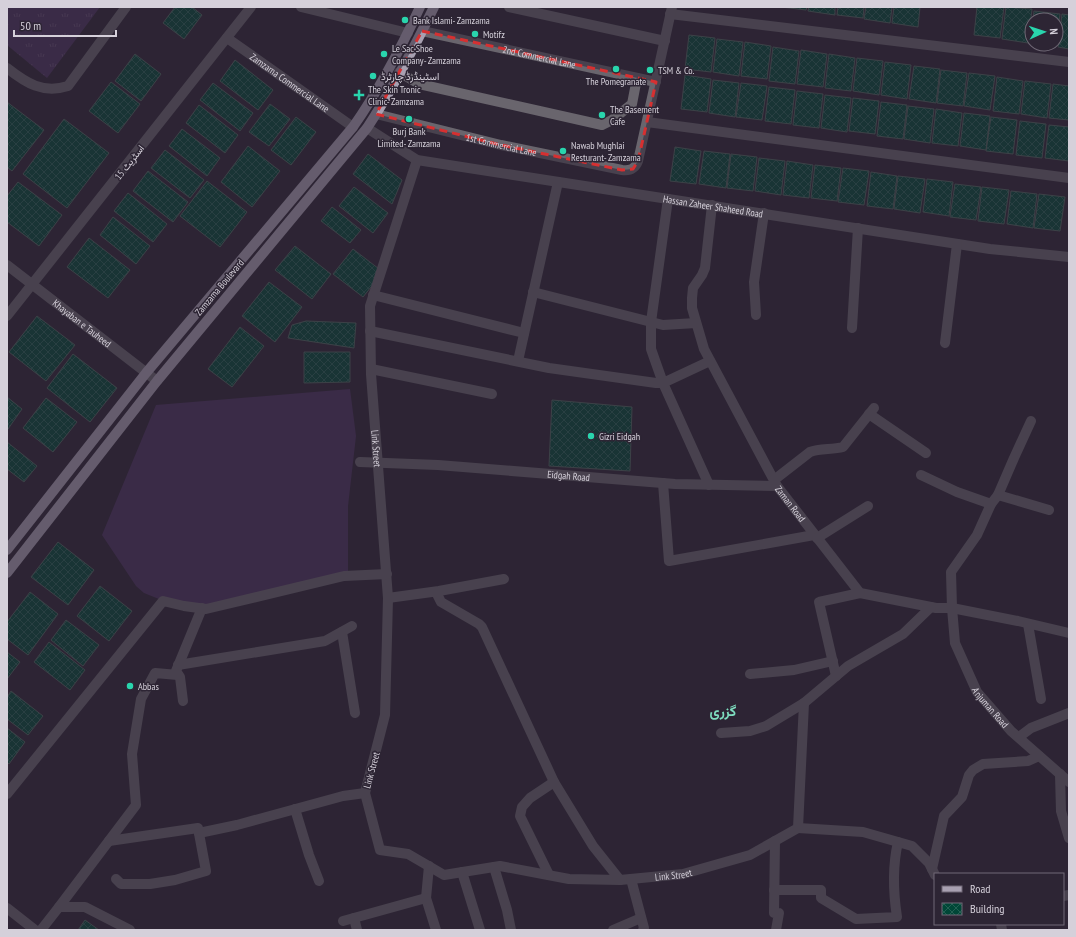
<svg xmlns="http://www.w3.org/2000/svg" width="1076" height="937" viewBox="0 0 1076 937" font-family="'PT Sans Narrow',Vazirmatn,sans-serif">
  <defs>
    <pattern id="grass-tufts" width="24" height="20" patternUnits="userSpaceOnUse"><rect width="24" height="20" fill="#4b335e"/><path d="M3 7l-1-3M5 7V3M7 7l1-3M15 17l-1-3M17 17v-4M19 17l1-3" fill="none" stroke="#645074"/></pattern>
    <pattern id="building-cross-hatch" width="8" height="8" patternUnits="userSpaceOnUse"><rect width="8" height="8" fill="#004737"/><path d="M0 0l8 8M0 8l8-8" fill="none" stroke="#246053"/></pattern>
  </defs>
  <rect width="100%" height="100%" fill="#2d2534"/>
  <!-- grass -->
  <path fill="url(#grass-tufts)" d="M7,7h93l-53,71 -40,-33z"/>
  <!-- pitch -->
  <path fill="#4b335e" d="M350,389l6,47 -8,70v70l-142,33 -37,-6 -25,-10 -8,-7 -34,-51 54,-130z"/>
  <!-- building -->
  <path fill="url(#building-cross-hatch)" stroke="#4e655d" d="M175,7h17l10,8 -18,24 -21,-16z
    M781,7h26l-1,3z
    M809,7h26v8l-27,-4z
    M838,7h26l-1,11 -26,-3z
    M866,7h26l-2,16 -26,-4z
    M894,7h26l-2,20 -26,-4z
    M977,7h27l-4,31 -26,-3z
    M1006,7l26,2 -4,34 -26,-4z
    M1034,11l26,3 -4,33 -26,-3 2,-14v14h24v-24h-23z
    M1062,14l7,1v34l-11,-2z
    M689,35l26,3 -4,34 -26,-3z
    M717,39l26,3 -4,34 -26,-4z
    M745,42l26,4 -4,33 -26,-3z
    M773,47l26,4 -4,33 -26,-3z
    M801,50l26,4 -4,33 -26,-3z
    M135,54l26,20 -20,27 -26,-20z
    M829,54l26,4 -4,33 -26,-3z
    M857,58l26,3 -4,34 -26,-4z
    M235,60l38,30 -15,20 -38,-29z
    M885,62l26,3 -4,34 -26,-4z
    M914,66l26,3 -4,34 -27,-4z
    M941,70l26,3 -4,33 -26,-3z
    M969,73l26,3 -5,34 -26,-4z
    M685,75l26,4 -4,33 -26,-3z
    M997,77l26,4 -4,33 -26,-3z
    M713,80l26,3 -4,34 -26,-4z
    M1025,81l26,3 -4,34 -26,-4z
    M111,82l29,22 -22,29 -29,-22z
    M213,83l40,30 -13,18 -40,-31z
    M741,83l26,3 -5,34 -26,-3z
    M1053,84l16,2v34l-20,-2z
    M769,87l26,3 -4,34 -26,-3z
    M797,91l26,3 -4,34 -26,-3z
    M825,95l26,3 -4,34 -26,-4z
    M853,98l26,3 -4,33 -26,-3z
    M7,102l37,28 -32,41 -5,-4z
    M881,102l26,3 -4,34 -26,-3z
    M270,104l20,15 -21,27 -20,-14z
    M199,105l39,30 -13,18 -39,-30z
    M908,106l26,3 -4,34 -26,-4z
    M936,109l26,4 -4,33 -26,-3z
    M964,113l26,3 -4,34 -26,-4z
    M296,117l20,15 -25,33 -20,-15z
    M991,117l26,3 -4,34 -27,-3z
    M64,119l45,34 -42,55 -44,-34z
    M1020,121l26,3 -4,34 -26,-3z
    M1049,125l20,2v34l-24,-3z
    M182,129l38,29 -13,18 -38,-30z
    M248,146l32,25 -28,36 -31,-25z
    M675,147l26,4 -5,33 -26,-3z
    M165,150l39,30 -14,18 -39,-30z
    M704,151l26,3 -4,34 -27,-4z
    M368,154l34,26 -10,24 -39,-30z
    M731,154l26,3 -4,34 -26,-3z
    M759,158l26,3 -4,34 -26,-4z
    M787,161l26,4 -4,33 -26,-3z
    M815,165l26,3 -4,33 -26,-3z
    M843,168l26,3 -5,34 -26,-3z
    M148,171l40,31 -15,20 -40,-31z
    M871,172l26,4 -4,33 -26,-3z
    M898,176l27,3 -5,34 -26,-4z
    M927,179l26,3 -4,34 -26,-4z
    M207,181l40,31 -27,35 -40,-31z
    M18,182l44,33 -23,31 -32,-24v-26z
    M955,184l26,3 -5,33 -26,-3z
    M354,187l34,26 -15,20 -34,-27z
    M982,187l27,3 -5,34 -26,-3z
    M1011,191l26,3 -4,34 -26,-4z
    M128,193l39,31 -14,18 -39,-31z
    M1039,194l26,3 -5,34 -26,-3z
    M332,207l29,23 -11,13 -29,-22z
    M113,217l37,29 -14,18 -36,-29z
    M89,238l41,32 -22,28 -41,-31z
    M295,246l36,28 -19,25 -37,-29z
    M353,249l30,23 -20,25 -30,-23z
    M269,282l33,25 -27,35 -33,-26z
    M37,316l38,29 -29,36 -37,-29z
    M306,321l50,2 -2,25 -66,-10 4,-13z
    M240,327l24,19 -32,41 -24,-18z
    M304,352h46v30l-46,1z
    M73,354l44,34 -27,34 -43,-34z
    M7,397l15,12 -14,20 -1,-1z
    M46,398l31,24 -24,30 -30,-24z
    M552,400l80,7 -2,64 -81,-5z
    M7,442l30,24 -13,16 -17,-13z
    M58,542l36,28 -26,35 -37,-28z
    M100,586l32,25 -23,30 -32,-25z
    M30,592l28,22 -30,41 -21,-16v-17z
    M66,620l33,25 -16,21 -32,-26z
    M49,642l36,28 -15,20 -36,-28z
    M7,652l13,10 -13,17z
    M11,691l32,25 -15,19 -21,-16v-22z
    M7,728l18,14 -16,22 -2,-2z
    M85,920l14,10h-21z"/>
  <g fill="none" stroke-linecap="round" stroke-linejoin="round">
    <!-- minor -->
    <g stroke="#69656d" stroke-width="10">
      <path d="M301,7l107,26"/>
      <path d="M509,7l156,34"/>
      <path d="M670,14l399,48"/>
      <path id="s1" d="M422,31l234,51"/>
      <path id="s2" d="M227,38l126,89"/>
      <path d="M7,68c19,15 36,26 61,18l58,-79"/>
      <path d="M399,72l20,12 183,41 10,-5 20,-16 5,-26"/>
      <path id="s3" d="M376,114l125,31 121,25c8,1 13,-1 16,-9l34,-154"/>
      <path d="M647,122l422,56"/>
      <path id="s4" d="M367,128l50,32 573,89 79,8"/>
      <path id="s5" d="M417,160l-47,146 1,68 17,224 -3,117 -20,78 15,57 28,4 36,21 56,-9 69,13 51,1 63,-6 67,-19 48,-27 6,-125"/>
      <path d="M668,199l-17,123v27l12,34 46,102"/>
      <path id="s6" d="M712,205l-7,63 -3,7 -9,13 -1,10v10l12,41 73,137 83,107 76,15h16l66,13 51,12"/>
      <path id="s7" d="M7,265l150,116"/>
      <path d="M533,292l130,33 33,-2"/>
      <path d="M373,295l151,38"/>
      <path d="M756,315l-2,-33 10,-69"/>
      <path d="M7,316l244,-309"/>
      <path d="M852,328l6,-100"/>
      <path d="M370,331l179,37 107,15h7l47,-22"/>
      <path d="M945,343l12,-99"/>
      <path d="M518,361l40,-179"/>
      <path d="M371,369l121,25"/>
      <path d="M869,414l57,39"/>
      <path id="s8" d="M1031,421l-17,37 -16,37 -7,9 -14,31 -26,37 1,36 3,35 22,49 34,39 58,51"/>
      <path id="s9" d="M360,462l78,3 237,19 102,2"/>
      <path d="M921,475l36,17 34,12"/>
      <path d="M774,480l36,-28c10,-4 22,-2 33,-5l31,-39"/>
      <path d="M663,483l6,78 145,-26"/>
      <path d="M998,495l51,15"/>
      <path d="M817,538l51,-32"/>
      <path d="M436,592l5,10 38,22 3,3 72,155 39,64 27,34"/>
      <path d="M388,598l51,-7 65,-12"/>
      <path d="M1028,624l13,75"/>
      <path d="M342,632l13,81"/>
      <path d="M178,665l147,-24 27,-15"/>
      <path d="M750,674l44,-4 39,-9"/>
      <path d="M836,676l-17,-74 41,-9"/>
      <path d="M183,701l-3,-24 -4,-6 26,-63"/>
      <path d="M721,733l29,-2 16,-5 38,-23 44,-37 55,-32 28,-27"/>
      <path d="M1019,737l12,-9 38,-15"/>
      <path d="M1060,774l1,37 8,27"/>
      <path d="M7,794l156,-193 21,5 22,3 138,-33 43,-2"/>
      <path d="M295,809l14,46 10,26"/>
      <path d="M798,828l65,4 49,14 17,17 6,12"/>
      <path d="M199,833l38,-8 106,-29 22,-3"/>
      <path d="M109,841l89,-13 8,43 -31,9 -25,4h-29l-5,-5"/>
      <path d="M775,841l-1,72h5l-3,17"/>
      <path d="M429,866l-3,32 10,32"/>
      <path d="M494,867l13,43 4,20"/>
      <path d="M932,869l12,-53 18,-19 7,-22 4,-5 10,-6 45,-3 11,-5"/>
      <path d="M462,872l18,58"/>
      <path d="M549,875l-29,-59 2,-9 8,-9 24,-16"/>
      <path d="M631,879l13,49 -1,2"/>
      <path d="M774,890h47v8l35,21 41,-2c-4,-26 -5,-49 1,-75"/>
      <path d="M1063,896l6,-1"/>
      <path d="M59,907l77,-102 -4,-51 9,-55 14,-26 23,2"/>
      <path d="M7,908l28,22"/>
      <path d="M354,918l3,12"/>
      <path d="M343,921l83,-23"/>
      <path d="M1001,924l1,6"/>
      <path d="M41,930l18,-23h26l45,23"/>
      <path d="M613,930l28,-12"/>
    </g>
    <!-- major -->
    <path stroke="#a8a0b1" stroke-width="10" d="M7,550l139,-177 207,-246c26,-37 48,-79 67,-120
      M7,573l150,-192 210,-253c25,-38 47,-80 67,-121"/>
  </g>
  <!-- marked area -->
  <path d="M0 0H1076V937H0ZM422,31l234,51 -18,79 -5,8 -11,1 -121,-25 -125,-31z" fill="#2d2534" fill-opacity=".55" fill-rule="evenodd"/>
  <path fill="none" stroke="#d63031" stroke-width="3" stroke-dasharray="8 5" stroke-linejoin="round" d="M422,31l234,51 -18,79 -5,8 -11,1 -121,-25 -125,-31z"/>
  <!-- markers -->
  <g fill="#29d5ad" stroke="#2d2534" stroke-width="1.5">
    <circle cx="405" cy="20" r="4"/>
    <circle cx="475" cy="34" r="4"/>
    <circle cx="384" cy="54" r="4"/>
    <circle cx="616" cy="69" r="4"/>
    <circle cx="650" cy="70" r="4"/>
    <circle cx="373" cy="76" r="4"/>
    <path d="M357 89h4v4h4v4h-4v4h-4v-4h-4v-4h4z"/>
    <circle cx="602" cy="115" r="4"/>
    <circle cx="409" cy="119" r="4"/>
    <circle cx="563" cy="151" r="4"/>
    <circle cx="591" cy="436" r="4"/>
    <circle cx="130" cy="686" r="4"/>
  </g>
  <g text-anchor="middle" stroke-width="3" stroke-linejoin="round" paint-order="stroke">
    <!-- poi labels -->
    <g font-size="10" fill="#d5d0da" stroke="#2d2534" text-anchor="start">
      <text x="413" y="24">Bank Islami- Zamzama</text>
      <text x="483" y="38">Motifz</text>
      <text x="392" y="52">Le Sac Shoe<tspan x="392" dy="12">Company- Zamzama</tspan></text>
      <text x="658" y="74">TSM &amp; Co.</text>
      <text x="381" y="80">اسٹینڈرڈ چارٹرڈ</text>
      <text x="616" y="85" text-anchor="middle">The Pomegranate</text>
      <text x="368" y="93">The Skin Tronic<tspan x="368" dy="12">Clinic- Zamzama</tspan></text>
      <text x="610" y="113">The Basement<tspan x="610" dy="12">Cafe</tspan></text>
      <text x="409" y="135" text-anchor="middle">Burj Bank<tspan x="409" dy="12">Limited- Zamzama</tspan></text>
      <text x="571" y="149">Nawab Mughlai<tspan x="571" dy="12">Resturant- Zamzama</tspan></text>
      <text x="599" y="440">Gizri Eidgah</text>
      <text x="138" y="690">Abbas</text>
    </g>
    <!-- street labels -->
    <g font-size="10" fill="#d5d0da" stroke="#2d2534">
      <text dy="4" stroke="none"><textPath href="#s1" startOffset="120">2nd Commercial Lane</textPath></text>
      <text dy="4" stroke="none"><textPath href="#s2" startOffset="77">Zamzama Commercial Lane</textPath></text>
      <text dy="4" stroke="none"><textPath href="#s3" startOffset="129">1st Commercial Lane</textPath></text>
      <text transform="translate(129 162) rotate(-52)" y="4">اسٹریٹ 15</text>
      <text dy="4" stroke="none"><textPath href="#s4" startOffset="359">Hassan Zaheer Shaheed Road</textPath></text>
      <text transform="translate(219 287) rotate(-50)" y="4">Zamzama Boulevard</text>
      <text dy="4" stroke="none"><textPath href="#s7" startOffset="95">Khayaban e Tauheed</textPath></text>
      <text dy="4" stroke="none"><textPath href="#s5" startOffset="296">Link Street</textPath></text>
      <text dy="4" stroke="none"><textPath href="#s9" startOffset="209">Eidgah Road</textPath></text>
      <text dy="4" stroke="none"><textPath href="#s6" startOffset="327">Zaman Road</textPath></text>
      <text dy="4" stroke="none"><textPath href="#s8" startOffset="317">Anjuman Road</textPath></text>
      <text transform="translate(371 770) rotate(-75)" y="4">Link Street</text>
      <text dy="4" stroke="none"><textPath href="#s5" startOffset="1004">Link Street</textPath></text>
    </g>
    <!-- district labels -->
    <g font-size="14" font-weight="bold" fill="#7edcbf" stroke="#2d2534">
      <text x="723" y="716">گزری</text>
    </g>
  </g>
  <!-- border -->
  <rect width="1076" height="937" fill="none" stroke="#d5d0da" stroke-width="16"/>
  <!-- legend -->
  <rect x="934" y="873" width="130" height="52" fill="#2d2534" stroke="#706976"/>
  <rect x="942" y="886" width="20" height="6" fill="#a8a0b1" stroke="#706976"/>
  <text x="970" y="893" font-size="12" fill="#d5d0da">Road</text>
  <rect x="942" y="903" width="20" height="12" fill="url(#building-cross-hatch)" stroke="#706976"/>
  <text x="970" y="913" font-size="12" fill="#d5d0da">Building</text>
  <!-- north arrow -->
  <g transform="translate(1044 32) rotate(87)"><circle r="19" fill="#2d2534" stroke="#706976"/>
  <path d="M0-3L7 15L0 10L-7 15Z" fill="#29d5ad"/>
  <text y="-6" font-size="11" font-weight="bold" text-anchor="middle" fill="#d5d0da">N</text>
  </g>
  <!-- scale -->
  <path d="M14 30v6h102v-6" fill="none" stroke="#d5d0da" stroke-width="2"/>
  <text x="20" y="30" font-size="12" fill="#d5d0da" stroke="#2d2534" stroke-width="3" paint-order="stroke">50 m</text>
</svg>
